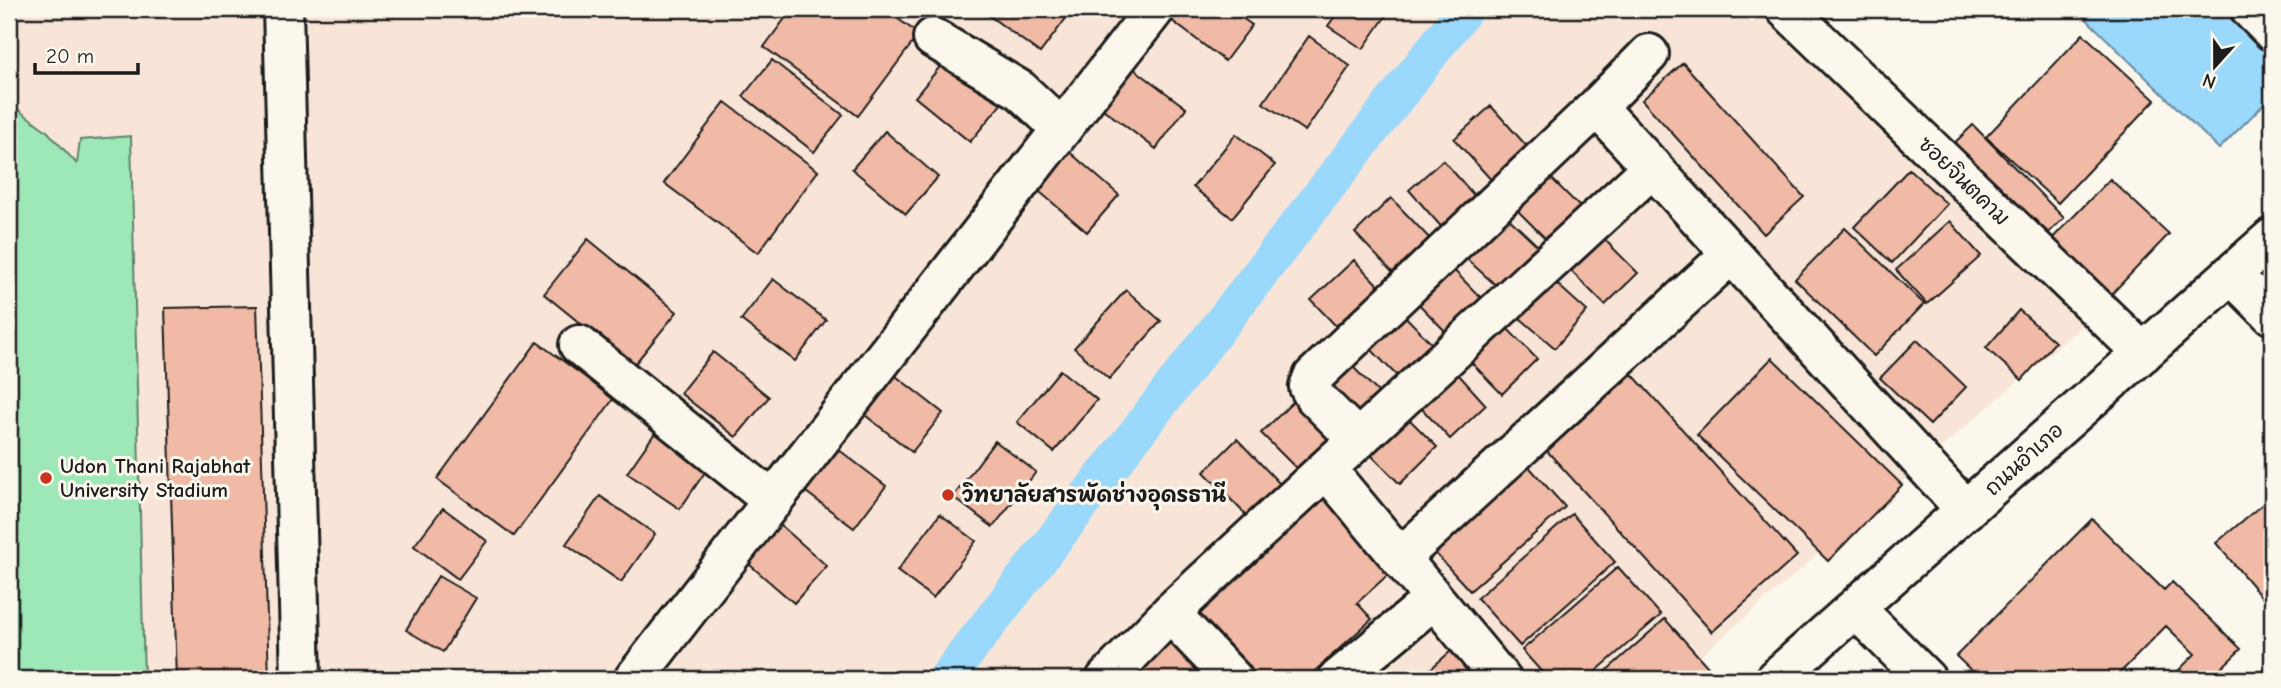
<svg xmlns="http://www.w3.org/2000/svg" width="2281" height="688" viewBox="0 0 2281 688" font-family="'Comic Neue','Playpen Sans Thai',sans-serif">
  <rect width="100%" height="100%" fill="#fbf7ec"/>
  <filter id="ink" filterUnits="userSpaceOnUse"><feTurbulence type="fractalNoise" baseFrequency=".0143" numOctaves="2"/><feDisplacementMap in="SourceGraphic" scale="14" xChannelSelector="R" yChannelSelector="G"/><feConvolveMatrix kernelMatrix="1 2 1 2 8 2 1 2 1" color-interpolation-filters="sRGB"/></filter>
  <g filter="url(#ink)">
    <!-- built -->
    <path fill="#f8e5d7" d="M9,9h1754l336,302 -425,368h-1665z"/>
    <!-- green -->
    <path fill="#9ee7b6" stroke="#5d8269" stroke-width="2" d="M9,103l38,28 30,33 3,-24 51,-4 13,543h-135z"/>
    <!-- water -->
    <path fill="#9ad8fc" stroke="#688da2" stroke-width="2" d="M2076,9h153l43,42v45l-53,53z"/>
    <g fill="none" stroke-linecap="round" stroke-linejoin="round">
      <!-- canal -->
      <path stroke="#9ad8fc" stroke-width="37" d="M946,679l519,-670"/>
    </g>
    <!-- building -->
    <path fill="#f1baa6" stroke="#1c1c1c" stroke-width="2" d="M792,9h92l35,25 -61,82 -94,-69z
      M991,9h82l-33,44 -53,-39z
      M1179,9h50l23,16 -27,36 -54,-41z
      M1340,9h48l2,1 -27,39 -35,-23z
      M2083,34l72,66 -97,103 -72,-66z
      M1309,36l41,30 -45,65 -42,-28z
      M947,58l55,45 -32,39 -55,-45z
      M772,60l71,55 -29,37 -71,-56z
      M1683,63l121,134 -40,37 -122,-134z
      M1133,68l53,40 -30,41 -53,-40z
      M725,102l93,69 -60,82 -94,-70z
      M1491,106l40,45 -36,33 -41,-45z
      M1973,125l91,93 -27,26 -91,-93z
      M885,131l53,46 -32,37 -54,-45z
      M1236,134l39,31 -43,53 -39,-31z
      M1066,149l53,46 -32,37 -53,-45z
      M1443,160l36,41 -34,30 -36,-41z
      M1542,169l41,41 -33,33 -41,-41z
      M1909,169l38,35 -55,59 -38,-36z
      M2110,179l59,55 -68,71 -59,-56z
      M1391,198l41,43 -37,34 -40,-42z
      M1500,210l39,37 -39,42 -40,-36z
      M1950,221l31,35 -54,48 -31,-34z
      M1845,228l79,76 -50,52 -79,-77z
      M1595,230l43,43 -33,32 -43,-43z
      M588,239l89,73 -44,54 -89,-72z
      M1443,259l40,41 -35,34 -40,-41z
      M1354,260l25,26 -43,40 -25,-26z
      M1547,275l40,36 -32,37 -41,-35z
      M773,279l53,41 -31,41 -54,-41z
      M1126,290l35,31 -52,58 -35,-31z
      M257,306l12,373h-92l-12,-371z
      M1397,308l36,37 -34,33 -36,-37z
      M2019,310l36,32 -33,38 -36,-32z
      M1499,320l38,39 -35,35 -38,-39z
      M1917,340l49,47 -36,38 -50,-47z
      M537,342l77,56 -100,138 -77,-57z
      M713,352l56,45 -33,40 -56,-44z
      M1772,358l130,127 -74,76 -131,-126z
      M1346,360l34,34 -31,31 -35,-34z
      M1449,364l37,41 -36,34 -39,-42z
      M1060,370l37,30 -43,52 -37,-30z
      M892,373l51,40 -31,39 -52,-41z
      M1632,374l165,182 -85,76 -165,-181z
      M1296,399l37,38 -35,33 -37,-37z
      M1399,409l38,38 -37,37 -38,-38z
      M655,433l52,36 -27,40 -53,-36z
      M1237,439l43,45 -33,32 -43,-44z
      M995,441l41,31 -43,55 -40,-30z
      M834,446l52,40 -32,42 -52,-39z
      M1522,459l43,48 -95,84 -44,-48z
      M1319,491l74,79 -36,33 15,16 -66,60h-65l-59,-63z
      M600,496l55,38 -34,48 -55,-38z
      M2264,503l8,10v96l-56,-66z
      M443,508l44,33 -29,38 -44,-33z
      M940,514l36,27 -43,57 -36,-27z
      M1572,514l43,48 -95,84 -43,-48z
      M2092,519l72,71 8,-8 69,67 -31,30h-40l25,-25 -29,-28 -52,53h-134l-24,-23z
      M776,521l51,45 -33,37 -51,-44z
      M1618,567l43,48 -74,64h-39l-26,-29z
      M438,576l38,22 -33,54 -37,-22z
      M1665,619l43,48 -13,12h-98z
      M1177,628l50,51h-102z
      M1451,651l24,28h-56z"/>
    <g fill="none" stroke-linecap="round" stroke-linejoin="round">
      <defs>
        <path id="minor" d="M283,9l18,670
          M1786,9l357,344
          M2250,9l22,22
          M933,38l87,52 42,39
          M1597,107l369,403
          M2231,274l41,41
          M579,345l194,156
          M1358,440l-44,-44 -5,-9 4,-10 284,-270 52,-53
          M1327,470l174,209
          M1400,558l331,-304
          M1855,608l71,71
          M1170,613l63,66
          M634,679l521,-670
          M1106,679l64,-66 483,-446
          M1338,679l96,-80
          M1775,679l497,-441"/>
      </defs>
      <!-- minor casing -->
      <use href="#minor" stroke="#1c1c1c" stroke-width="44"/>
      <!-- minor -->
      <use href="#minor" stroke="#fbf7ec" stroke-width="38"/>
    </g>
  </g>
  <!-- markers -->
  <g fill="#c8321e" stroke="#fbf7ec" stroke-width="2.5">
    <circle cx="46" cy="478" r="7"/>
    <circle cx="948" cy="495" r="7"/>
  </g>
  <g text-anchor="middle" stroke-width="6" stroke-linejoin="round" paint-order="stroke">
    <!-- street labels -->
    <g font-size="21" fill="#1c1c1c" stroke="#fbf7ec">
      <text transform="translate(1964 181) rotate(44)" y="7">ซอยจินตคาม</text>
      <text transform="translate(2024 459) rotate(-42)" y="7">ถนนอำเภอ</text>
    </g>
    <!-- poi labels -->
    <g font-size="21" font-weight="bold" fill="#1c1c1c" stroke="#fbf7ec" text-anchor="start">
      <text x="60" y="473">Udon Thani Rajabhat<tspan x="60" dy="24">University Stadium</tspan></text>
      <text x="962" y="502">วิทยาลัยสารพัดช่างอุดรธานี</text>
    </g>
  </g>
  <!-- margin -->
  <rect width="2281" height="688" fill="none" stroke="#fbf7ec" stroke-width="35"/>
  <rect x="18" y="18" width="2246" height="653" fill="none" stroke="#1c1c1c" stroke-width="2.5" filter="url(#ink)"/>
  <!-- north arrow -->
  <g transform="translate(2215 66) rotate(201)" stroke="#fbf7ec" stroke-width="5" paint-order="stroke">
  <path d="M0-5L12 26L0 18L-12 26Z" fill="#1c1c1c"/>
  <text y="-10" font-size="19" font-weight="bold" text-anchor="middle" fill="#1c1c1c">N</text>
  </g>
  <!-- scale -->
  <path d="M35 63v10h103v-10" fill="none" stroke="#1c1c1c" stroke-width="3.5"/>
  <text x="46" y="63" font-size="21" fill="#1c1c1c" stroke="#fbf7ec" stroke-width="5" paint-order="stroke">20 m</text>
</svg>
